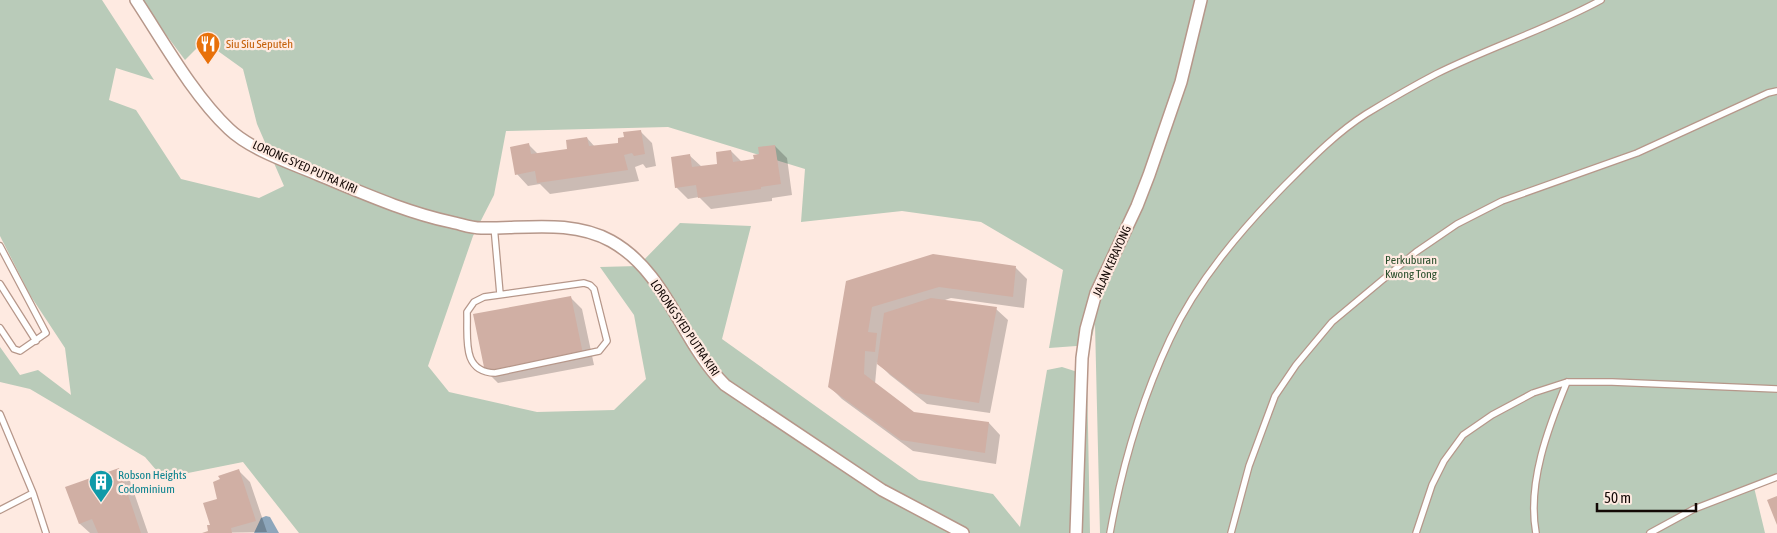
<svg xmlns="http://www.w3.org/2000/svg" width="1777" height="533" viewBox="0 0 1777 533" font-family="'Asap Condensed',sans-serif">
  <rect width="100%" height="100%" fill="#feeae1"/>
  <!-- green -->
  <path fill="#b9cbb9" d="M0,0h102l52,80 -38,-12 -7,32 27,10 45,69 78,19 25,-12 -27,-62 -14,-55 -39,-28 -19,19 -45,-60h1637v475l-24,8 12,50h-665l-5,-209 -5,21 -41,3 14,-78 -82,-48 -79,-11 -101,11 4,-53 -137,-42 -162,4 -12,64 -21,41 -45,130 21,26 88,20 77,-2 32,-31 -12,-64 -34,-48 38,-1 42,-43 71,3 -29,113 197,141 74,14 27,33 27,-157 15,-3 25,8 3,158h-791l-56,-71 -80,16 -18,-21 -115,-68 -30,-7v-35l20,28 18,-5 33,25 -6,-47 -35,-53 -30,-59z"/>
  <!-- water -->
  <path fill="#8da6bb" d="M266,516l4,1 9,16h-25l7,-15z"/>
  <!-- shadow -->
  <path fill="#0003" d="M641,132l11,11 4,23 -10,2 -3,-4 -8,3 4,14 -89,13 -10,-10 -12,2 -11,-12 12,-29 10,10 29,-5 19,-12 8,9 24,-3z
    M775,146l12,12 5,37 -20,3v3l-61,8 -12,-12 -11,2 -12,-12 13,-32 13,12 17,-2 12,-14 11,11 13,-2z
    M1016,268l11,11 -3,29 -73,-10 -9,3 54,8 12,11 -18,93 -63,-9 -37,-29 -13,-13 -2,22 39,29 75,10 11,12 -4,29 -83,-13 -71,-52 -12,-12 17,-105z
    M570,297l12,12 12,56 -96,18 -12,-12z
    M119,470l11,11 18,52h-58l-10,-9 -13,-36z
    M239,471l11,11 17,50 -62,1 5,-1 8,-33z"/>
  <!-- building -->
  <path fill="#d0afa4" d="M641,130l4,24 -11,2 -2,-3 -8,2 4,15 -91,13 -2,-12 -20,4 -5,-28 19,-4 2,11 36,-5 -1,-9 21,-3 2,9 29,-3v-5l6,-1 -1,-5z
    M775,145l6,39 -20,3v2l-63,9 -2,-13 -21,3 -4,-31 19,-3 2,13 25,-3 -1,-12 15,-2 2,12 21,-3 -1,-4 6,-1 -1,-7z
    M933,254l83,12 -3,31 -74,-10 -67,20 -4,25 9,1 -2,19 -10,-1 -1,23 50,38 75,10 -4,31 -84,-13 -73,-53 18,-106z
    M571,296l12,58 -98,18 -12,-58z
    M931,298l66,9 -18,96 -64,-10 -38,-29 7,-51z
    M119,468l22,65h-43l-6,-14 -13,5 -14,-37z
    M239,469l17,52 -25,7 1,5h-30l6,-2 -1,-6h3l-7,-22 14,-4 -4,-17 7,-3 -2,-3z
    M1777,496v29l-10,-25z"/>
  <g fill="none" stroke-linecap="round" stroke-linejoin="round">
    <defs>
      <path id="service" d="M494,226l6,68
        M0,246l46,87 -26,18 -6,-2 -14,-21
        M584,283l6,2 4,4 13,52 -8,10 -104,22c-34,-1 -27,-35 -28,-61l7,-10 10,-5z
        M0,284l36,57
        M0,414l33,79 13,40
        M0,510l33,-17
        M1110,533c12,-67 31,-132 60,-194 27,-58 71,-109 115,-154 25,-25 51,-52 81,-71 23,-14 47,-28 70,-40 54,-27 112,-45 165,-74
        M1231,533l18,-67 26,-70 21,-31 36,-43 84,-70 41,-28 45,-23 135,-48 131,-60 9,-2
        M1416,533l16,-48 12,-24 19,-26 29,-20 41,-22 34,-11h45l165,7
        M1536,533c-9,-50 12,-105 31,-151
        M1650,533l44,-24 83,-32"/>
      <path id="minor" d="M136,0c27,41 57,95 93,129 22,21 62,34 90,46 44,18 86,37 132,47 10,2 20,6 30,6 43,1 90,-9 130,13 56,31 70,101 114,144l157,105 81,43
        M1076,533l6,-175 4,-29 10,-36 41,-87 12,-31 32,-93 20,-82"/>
    </defs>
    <!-- service casing -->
    <use href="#service" stroke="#b6978a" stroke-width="8"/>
    <!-- minor casing -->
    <use href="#minor" stroke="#b6978a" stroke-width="14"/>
    <!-- service -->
    <use href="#service" stroke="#fff" stroke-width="5.5"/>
    <!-- minor -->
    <use href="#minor" stroke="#fff" stroke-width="11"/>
  </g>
  <!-- icons -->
  <defs>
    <symbol id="restaurant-pin" viewBox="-11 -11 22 30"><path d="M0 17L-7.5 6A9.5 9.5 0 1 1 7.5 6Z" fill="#e8710a" stroke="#feeae1"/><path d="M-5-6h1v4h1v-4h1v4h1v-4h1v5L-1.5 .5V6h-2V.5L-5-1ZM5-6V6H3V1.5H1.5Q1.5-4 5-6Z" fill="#fff"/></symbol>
    <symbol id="building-pin" viewBox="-11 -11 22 30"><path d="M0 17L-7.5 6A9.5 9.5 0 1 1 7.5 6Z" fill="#0f9aa8" stroke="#feeae1"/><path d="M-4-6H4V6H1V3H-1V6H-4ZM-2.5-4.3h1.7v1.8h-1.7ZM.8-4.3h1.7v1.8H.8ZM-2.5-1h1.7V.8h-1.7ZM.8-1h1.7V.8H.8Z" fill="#fff"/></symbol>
  </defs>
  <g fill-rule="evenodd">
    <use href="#restaurant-pin" x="194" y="30" width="28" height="38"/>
    <use href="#building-pin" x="87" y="468" width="28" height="38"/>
  </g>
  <g text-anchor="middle" stroke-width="4.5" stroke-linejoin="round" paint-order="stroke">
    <!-- food labels -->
    <g font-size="12" fill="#c56008" stroke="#feeae1" text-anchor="start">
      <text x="226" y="48">Siu Siu Seputeh</text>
    </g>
    <!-- street labels -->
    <g font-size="12" fill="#130805" stroke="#feeae1">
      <text transform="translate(305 167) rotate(24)" y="4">LORONG SYED PUTRA KIRI</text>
      <text transform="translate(1112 261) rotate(-66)" y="4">JALAN KERAYONG</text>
      <text transform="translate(685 328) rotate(56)" y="4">LORONG SYED PUTRA KIRI</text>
    </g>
    <!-- park labels -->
    <g font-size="12" fill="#2a4f2c" stroke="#feeae1">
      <text x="1411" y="264">Perkuburan<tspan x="1411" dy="14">Kwong Tong</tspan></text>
    </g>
    <!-- culture labels -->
    <g font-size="12" fill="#0d838f" stroke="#feeae1" text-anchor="start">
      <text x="118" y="479">Robson Heights<tspan x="118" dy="14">Codominium</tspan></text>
    </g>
  </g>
  <!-- scale -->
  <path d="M1597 503v8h99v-8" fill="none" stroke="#130805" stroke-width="2.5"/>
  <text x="1604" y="503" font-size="15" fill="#130805" stroke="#feeae1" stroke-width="4" paint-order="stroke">50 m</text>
</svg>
